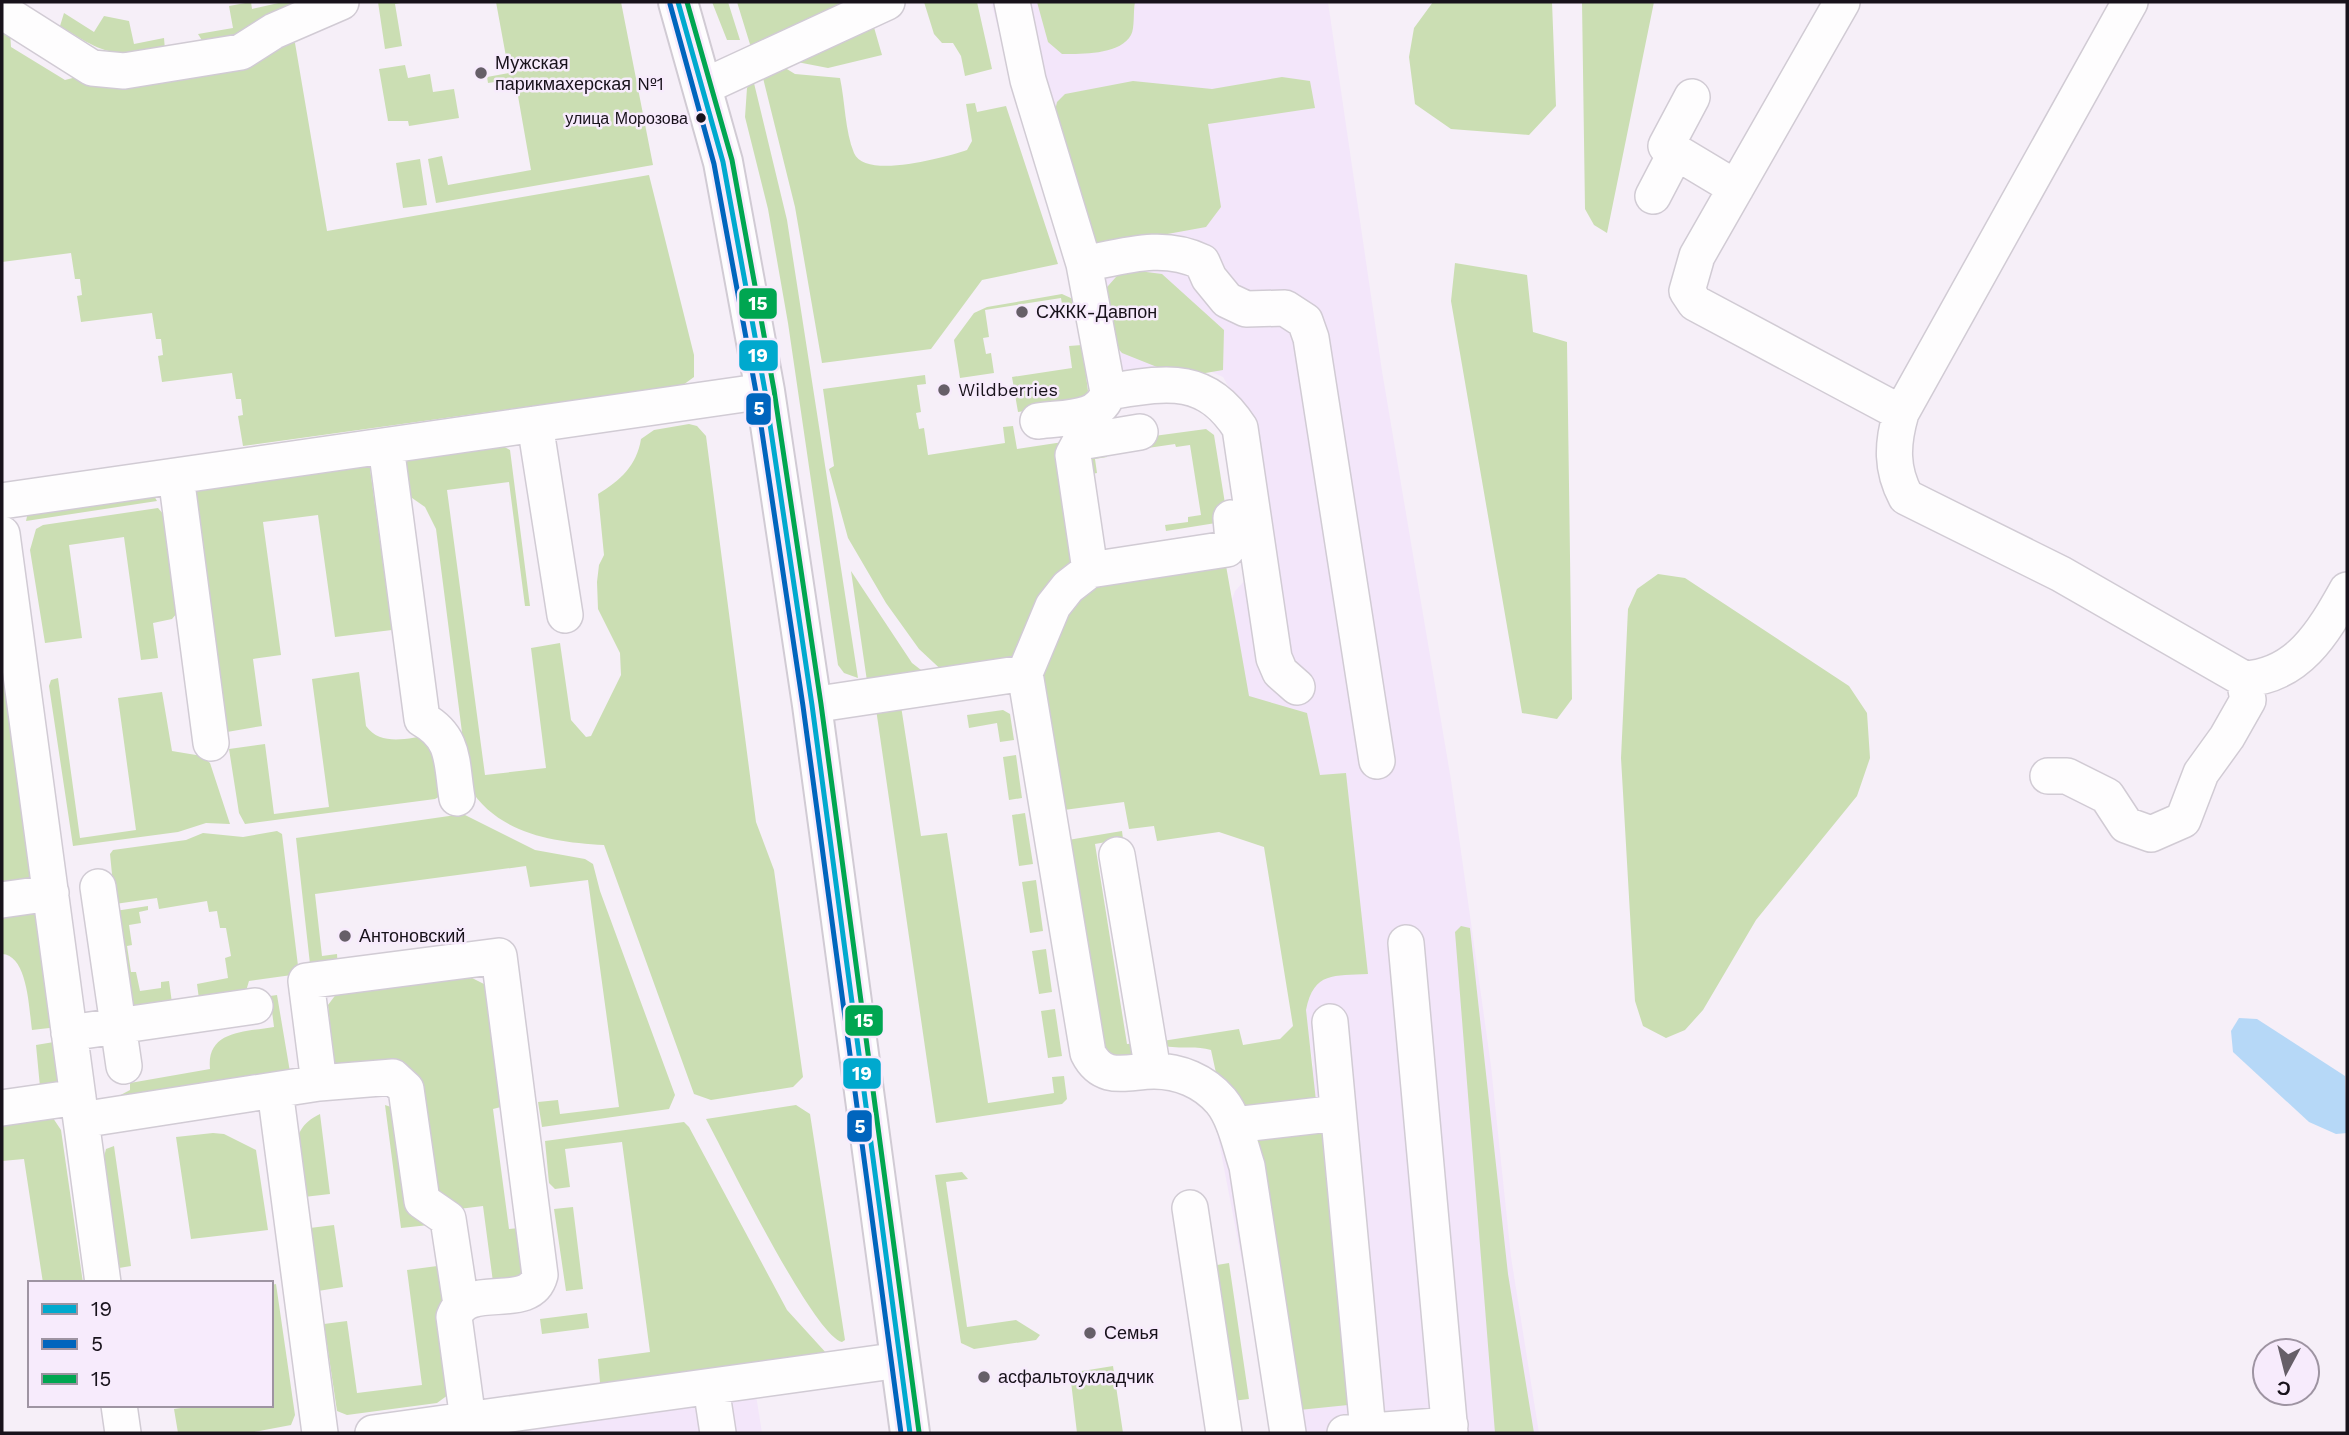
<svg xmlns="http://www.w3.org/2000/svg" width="2349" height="1435" viewBox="0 0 2349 1435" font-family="'Work Sans',sans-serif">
  <rect width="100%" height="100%" fill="#f6eff8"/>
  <!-- built -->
  <path fill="#f3e6fa" d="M991,2h337l54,369 69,409 40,286 20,191 28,176h-269l-3,-41 -52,-271 96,-43 2,-14 -50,-299 -35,-154 7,-20 16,-17 -16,-176 -12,-21 -21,-9 -92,12 -35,-117 -43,-108z
    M756,1395l6,38h-276z"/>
  <!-- green -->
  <path fill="#cbdeb3" d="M251,2l1,7 31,-7h29l-77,34 -32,6 -5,-8 35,-6 -4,-22z
    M378,2h28l-11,2 7,42 -17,3z
    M496,2h125l32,163 -217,38 -8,-44 14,-3 6,29 83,-15 -16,-91 -27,4 -1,-6 22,-4z
    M712,2h16l12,38h-13z
    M737,2h136l-120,52z
    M924,2h53l15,67 -27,7 -4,-20 -8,-13h-11l-8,-9z
    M1037,2h98c-2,9 0,26 -4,33 -11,20 -50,19 -69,19l-14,-12z
    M1433,2h119l4,104 -27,29 -78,-6 -36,-25 -6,-47 5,-29z
    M1582,2h72l-47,231 -13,-8 -9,-16z
    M64,13l30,19 10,-16 25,5 5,23 30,-6 1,12c-56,5 -57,6 -105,-24z
    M871,17l11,38 -54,13 -31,-6z
    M2,23l8,8 1,16 54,33 23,-6 203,-33 4,2 32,188 322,-56 45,180v22l-11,8 -440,61 -5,-30 5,-1 -2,-16h-5l-4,-26 -70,9 -4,-26 5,-1 -2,-16h-5l-4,-26 -71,9 -4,-26 5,-1 -2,-16h-5l-4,-26 -69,9z
    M777,63l18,11 45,4c5,23 5,53 14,75 11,27 92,4 113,-3l5,-9 -6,-37 9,-1 2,9 29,-6 52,158 -76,16 -51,69 -109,14 -27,-156 -34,-137z
    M405,65l3,13 22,-4 3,18 21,-3 5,29 -50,8 -1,-5h-20l-9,-52z
    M1282,77l28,4 5,27 -107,16 13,83 -15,20 -110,20 -42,-132 3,-13 8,-8 68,-13 79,8z
    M753,79l34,141 71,458 -14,-5 -6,-8 -50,-342 -20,-114 -23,-92 2,-29z
    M420,159l7,46 -24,3 -7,-45z
    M1455,263l72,12 6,57 34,10 5,357 -15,20 -35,-6 -71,-412z
    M1123,269l39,5 62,56 -1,40 -41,7 -60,-24 -21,-24v-35z
    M1062,294l11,5 3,15 -12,2 -3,-18 -76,12 4,27 -6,1 3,16 5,-1 3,20 -34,5 -6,-38 20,-27 13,-6z
    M1082,345l6,46 -6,12 -64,9 -6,-35 60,-9 -3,-22z
    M925,375l1,9 -9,1 4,27 -5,1 3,16 5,-1 4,27 77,-12 -2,-16 10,-1 4,23 46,-7 18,126 -66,99 -67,9 -29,-27 -33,-46 -38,-65 -19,-69 5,-3 -11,-77z
    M689,424l8,2 9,10 50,386 18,48 29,207 -10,10 -82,13 -17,-6 -90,-249c-51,-3 -106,-11 -135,-58l-33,-258 -11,-22 -23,-16v-23l9,-12 88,-12 11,6 20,156h-5l-16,-124 -62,8 38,285 61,-7 -15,-120 29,-5 11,77 15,17 5,-1 30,-61 -1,-22 -22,-44 -1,-27 2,-17 5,-10 -6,-61c22,-13 39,-29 43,-55l13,-9z
    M1206,429l8,6 13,81 -5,6 -56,9 -1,-6 23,-3v-5l13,-2 -11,-70 -14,2 -1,-3 -68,10v3l-12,2 2,14 -10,2v-30z
    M369,461l23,169 -57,7 -17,-122 -55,7 18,133 -28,4 9,67 -35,6 -34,-245z
    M153,494l4,7 -131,20 2,-9z
    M158,508l7,8 12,97 -5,6 -19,4 5,35 -17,2 -17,-123 -55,8 13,93 -37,5 -15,-93 6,-21 7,-4z
    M1225,560l24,136 58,17 13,62 26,-2 22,201c-34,2 -54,-3 -62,36l11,100 -82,9 -14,-23 -10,-46c-19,-6 -38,2 -55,-8l83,-13 4,16 37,-6 13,-13 -29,-179 -45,-15 -62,9 -3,-15 -25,3 -5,-27 -60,8 -25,-147 21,-53 34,-32z
    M851,571l61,92 13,10 -57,15z
    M1658,574l27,4 164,108 18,27 3,45 -13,38 -101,124 -53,90 -18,20 -19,8 -23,-12 -8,-25 -14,-243 7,-149 9,-20z
    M2,632l29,245 -2,4 -27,9z
    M359,672l7,54c15,21 43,12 65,9l11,60 -7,4 -190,25 -6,-11 -10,-64 36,-5 9,70 55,-7 -17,-128z
    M58,678l22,160 56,-8 -18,-132 44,-6 10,59 30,5 8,7 20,61 -24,-1 -28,9 -105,14 -24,-160 2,-6z
    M901,706l20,130 26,-3 41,270 66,-10 -2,-16 12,-1 3,23 -5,5 -126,19 -60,-414z
    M1003,710l7,4 4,26 -14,2 -3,-19 -28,5 -2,-13z
    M1016,755l6,43 -13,2 -6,-43z
    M1025,813l8,51 -14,2 -7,-51z
    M463,814l72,36 50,9 8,5 7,27 75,204 -6,14 -127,18 -4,-25 20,-2 2,14 59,-7 -31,-227 -58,7 -4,-21 -211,28 7,62 15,-2 1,15 -27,4 -15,-135z
    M277,831l5,3 17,140 -50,7 -3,10 -47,8 -2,-15 31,-6 -3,-20 6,-2 -5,-28h-6l-3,-17 -8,1 -2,-11 -48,8 -2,-11 -42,6 -5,-50 3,-4 73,-10 17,-7 40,4z
    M1122,831l1,8 -28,5 32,200 12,-1 2,9 -14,7 -23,-6 -36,-213z
    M1036,880l7,51 -13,2 -8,-51z
    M2,906h37l19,121 -26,3c-3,-20 -4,-75 -30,-76z
    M148,906v4l-9,2 2,11 -12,2 3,20 -5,1 4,26h5l4,19 21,-3v-6l8,-1 3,22 -36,6 -6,-5 -15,-93z
    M1461,926l9,2 38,346 26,159h-39l-40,-501z
    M1046,949l6,43 -13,2 -7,-43z
    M472,978l14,7 19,121 -12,3 16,120 10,-1 4,50 -30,4 -10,-76 -24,3 -27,-19 -20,-119 -6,-6 -65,2 -7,-4 -6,-58 9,-12z
    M277,995l13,77 -175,26 15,-8v-7l80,-14c-4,-39 36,-37 64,-42l-4,-31z
    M1055,1009l7,47 -14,2 -7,-47z
    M60,1041l6,42 -26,4 -4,-42z
    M385,1105l6,2 47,117 -37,4z
    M796,1105l14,9 35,226 -3,2c-29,-7 -117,-188 -136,-223z
    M320,1114l10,80 -26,3c-5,-35 -21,-65 16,-83z
    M51,1115l10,15 22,153h-40l-19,-124 -22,2v-38z
    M684,1122l5,5 98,183 41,45 -331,46 -2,-3 105,-15 -2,-24 52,-7 -28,-210 -57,7 5,38 -15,2 -6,-6 -4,-42z
    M1326,1129l22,276 -49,5 -55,-279z
    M213,1133l11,1 32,16 12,80 -77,9 -15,-102z
    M114,1146l17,120 -12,2 -15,-111 2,-8z
    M962,1172l6,7 -22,3 21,145 49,-7 24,15 -4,5 -62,9 -13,-6 -26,-168z
    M573,1207l10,82 -17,2 -12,-82z
    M334,1225l9,62 -25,4 -8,-63z
    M1229,1263l20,136 -25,3 -19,-135z
    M445,1265l-3,46 6,84 -11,8 -90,12 -10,-4 -13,-87 23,-3 10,72 65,-8 -15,-115z
    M276,1284l19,131 -4,10 -42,8h-71l-4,-24 27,-4h70v-120z
    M587,1313l2,15 -47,6 -2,-15z
    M1113,1366l10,67h-46l-7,-60z"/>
  <!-- water -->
  <path fill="#b6d8f7" d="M2239,1018l18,1 88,57 2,57 -11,1 -27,-12 -76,-70 -2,-21z"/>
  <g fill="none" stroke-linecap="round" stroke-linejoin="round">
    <defs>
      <path id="minor" d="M1012,2l16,78 56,184 24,128c-7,29 -45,25 -70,29
        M1842,2l-145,254 -10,35 8,12 206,110
        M2130,2l-229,411c-9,31 -10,56 5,84l155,77 183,105c54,-3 79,-46 103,-89
        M2,11l90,57 32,3 117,-19 33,-21 67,-29
        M703,87l184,-85
        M1692,97l-26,49 70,42
        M1653,196l23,-44
        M1084,264c41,-8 79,-21 118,-2l7,16 18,22 19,9 39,-1 20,13 6,17 66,423
        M1108,392c56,-9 97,-19 132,36l34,230 6,14 17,15
        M535,424l30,191
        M1140,432l-60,10 -7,13 17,115 137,-21 6,-9 -2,-22
        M386,446l36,273c34,19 29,44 35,79
        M176,476l35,267
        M2,501l763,-110
        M2,534l101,749
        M1090,570l-22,17 -15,19 -28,67 63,380c15,30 39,18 66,18 25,0 50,10 67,30 14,17 19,44 26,65l41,267
        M812,705l213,-32
        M2048,776h19l40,20 19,29 25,9 32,-14 18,-47 26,-36 21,-37 -4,-21
        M1117,855l36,216
        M98,887l26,179
        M2,900l49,-7
        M1406,943l44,490
        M1330,1022l38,409
        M69,1033l186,-27
        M319,1083l-13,-102 193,-25 41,319c-10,39 -73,4 -86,42l14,103
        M275,1090l45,343
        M2,1108l76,-11
        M81,1120l238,-37 74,-6 13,12 16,112 26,18 13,85
        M1234,1125l104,-12
        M1190,1208l34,225
        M711,1387l7,46
        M119,1405l4,28
        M373,1433l527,-73
        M1345,1433l105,-8"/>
      <path id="major" d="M678,2l45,160 42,229 47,314 98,728"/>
    </defs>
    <!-- minor casing -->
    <use href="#minor" stroke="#d1cbd4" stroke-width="38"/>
    <!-- major casing -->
    <use href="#major" stroke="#d1cbd4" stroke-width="42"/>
    <!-- minor -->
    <use href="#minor" stroke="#fefdfe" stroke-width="35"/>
    <!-- major -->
    <use href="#major" stroke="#fefdfe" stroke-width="38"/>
    <defs>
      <path id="bus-1" d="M678,2l45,160 42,229 47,314 98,728"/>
      <path id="bus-2" d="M670,4l44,160 42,228 47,314 98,727"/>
      <path id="bus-3" d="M687,2l45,158 42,230 47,314 98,728"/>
    </defs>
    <!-- bus-1 casing -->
    <use href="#bus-1" stroke="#f7ebfc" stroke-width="10"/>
    <!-- bus-2 casing -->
    <use href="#bus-2" stroke="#f7ebfc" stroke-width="10"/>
    <!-- bus-3 casing -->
    <use href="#bus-3" stroke="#f7ebfc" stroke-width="10"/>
    <!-- bus-1 -->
    <use href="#bus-1" stroke="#00a9ce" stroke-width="5"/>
    <!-- bus-2 -->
    <use href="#bus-2" stroke="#0065bd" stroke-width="5"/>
    <!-- bus-3 -->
    <use href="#bus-3" stroke="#00a651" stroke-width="5"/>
  </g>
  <!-- markers -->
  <g fill="#665f68" stroke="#f7ebfc" stroke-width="2.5">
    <circle cx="481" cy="73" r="7"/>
    <circle cx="1022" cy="312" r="7"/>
    <circle cx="944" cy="390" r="7"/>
    <circle cx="345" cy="936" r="7"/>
    <circle cx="1090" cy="1333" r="7"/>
    <circle cx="984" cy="1377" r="7"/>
  </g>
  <circle fill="#18121b" stroke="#f7ebfc" stroke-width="2.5" cx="701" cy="118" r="6"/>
  <g text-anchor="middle" stroke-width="5" stroke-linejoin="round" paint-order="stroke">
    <!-- bus labels -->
    <g font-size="16" fill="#18121b" stroke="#f7ebfc" text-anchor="end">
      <text x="688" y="124">улица Морозова</text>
    </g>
    <!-- poi labels -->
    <g font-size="18" fill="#18121b" stroke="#f7ebfc" text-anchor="start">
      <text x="495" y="69">Мужская<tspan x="495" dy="21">парикмахерская №1</tspan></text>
      <text x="1036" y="318">СЖКК-Давпон</text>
      <text x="958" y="396">Wildberries</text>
      <text x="359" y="942">Антоновский</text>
      <text x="1104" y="1339">Семья</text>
      <text x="998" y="1383">асфальтоукладчик</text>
    </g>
  </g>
  <g stroke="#f7ebfc" stroke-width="2.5">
    <rect x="738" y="287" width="40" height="33" rx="7" fill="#00a651"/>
    <rect x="738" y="339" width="41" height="33" rx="7" fill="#00a9ce"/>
    <rect x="745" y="392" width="27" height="34" rx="7" fill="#0065bd"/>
    <rect x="844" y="1004" width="40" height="33" rx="7" fill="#00a651"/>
    <rect x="842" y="1057" width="40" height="33" rx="7" fill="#00a9ce"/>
    <rect x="846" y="1109" width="27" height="34" rx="7" fill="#0065bd"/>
  </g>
  <g font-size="19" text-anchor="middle" font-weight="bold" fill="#fff">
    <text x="758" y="310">15</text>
    <text x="758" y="362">19</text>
    <text x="759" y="415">5</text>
    <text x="864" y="1027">15</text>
    <text x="862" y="1080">19</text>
    <text x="860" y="1133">5</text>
  </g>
  <!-- border -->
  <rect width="2349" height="1435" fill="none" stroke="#18121b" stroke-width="7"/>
  <!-- legend -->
  <rect x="28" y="1281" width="245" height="126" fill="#f7ebfc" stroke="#9e94a2" stroke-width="2"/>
  <rect x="42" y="1304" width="35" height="10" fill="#00a9ce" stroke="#9e94a2" stroke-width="2"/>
  <text x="91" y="1316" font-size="21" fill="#18121b">19</text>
  <rect x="42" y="1339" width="35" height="10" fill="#0065bd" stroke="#9e94a2" stroke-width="2"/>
  <text x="91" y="1351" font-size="21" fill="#18121b">5</text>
  <rect x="42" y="1374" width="35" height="10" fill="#00a651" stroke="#9e94a2" stroke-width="2"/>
  <text x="91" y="1386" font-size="21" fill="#18121b">15</text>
  <!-- north arrow -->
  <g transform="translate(2286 1372) rotate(187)"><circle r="33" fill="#f7ebfc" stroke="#9e94a2" stroke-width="2"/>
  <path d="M0-5L12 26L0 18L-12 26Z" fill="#665f68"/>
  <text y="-10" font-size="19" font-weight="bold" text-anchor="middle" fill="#18121b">С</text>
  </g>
</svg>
